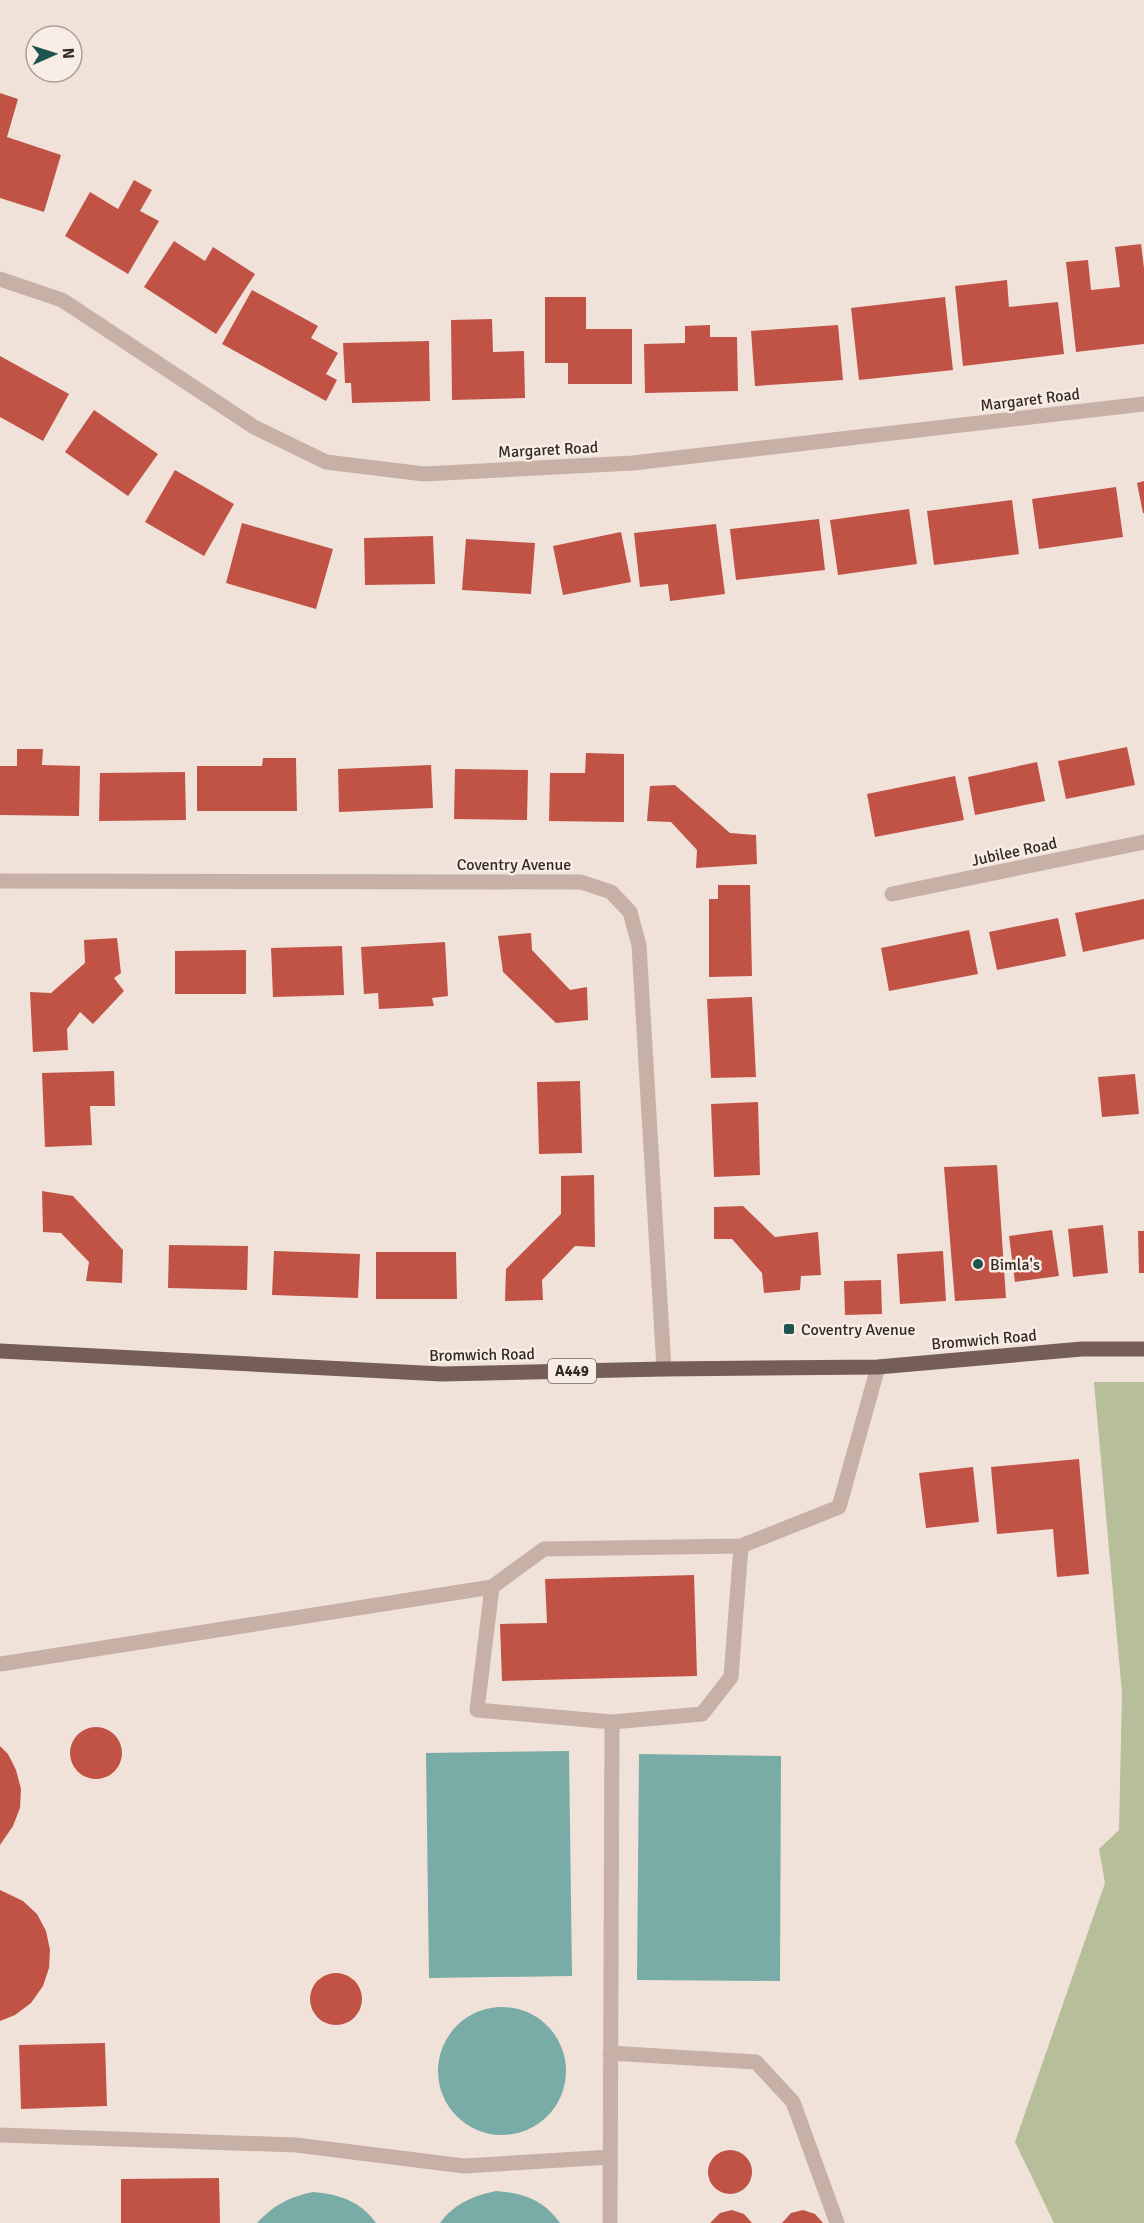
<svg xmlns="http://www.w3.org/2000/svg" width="1144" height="2223" viewBox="0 0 1144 2223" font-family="Signika,sans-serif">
  <rect width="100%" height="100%" fill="#f0e2d9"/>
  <!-- green -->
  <path fill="#b7be9a" d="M1094,1382h50v841h-90l-39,-81 90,-259 -6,-34 20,-19 3,-137z"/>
  <!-- water -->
  <path fill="#79aca7" d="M569,1751l3,225 -143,2 -3,-225z
    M639,1754l142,2 -1,225 -143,-1z
    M438 2071a64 64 0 1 1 128 0a64 64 0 1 1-128 0Z
    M496,2191c27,2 48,9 64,32h-120c15,-20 33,-27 56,-32z
    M313,2192c25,2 48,9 63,31h-119c17,-18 32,-26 56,-31z"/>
  <!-- building -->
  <path fill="#c15346" d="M0,93l18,6 -11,38 54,18 -17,57 -44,-14z
    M134,180l18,10 -12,21 19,10 -31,53 -63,-38 25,-44 28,17z
    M174,241l31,20 8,-14 42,27 -39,60 -72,-47z
    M1141,244l3,24v76l-68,8 -10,-90 22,-2 3,30 29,-3 -5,-40z
    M1007,280l2,27 49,-5 6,52 -101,12 -8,-80z
    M252,290l66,36 -7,12 27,15 -12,21 11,6 -11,21 -104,-57z
    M545,297h41v32h46v55h-64v-21h-23z
    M945,297l8,73 -94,10 -8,-72z
    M492,319l1,33 31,-1 1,47 -73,2 -1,-80z
    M710,325v12h27l1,54 -93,2 -1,-49 41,-1v-17z
    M838,325l5,55 -88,6 -4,-55z
    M429,341l1,60 -78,2 -1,-20h-6l-2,-40z
    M0,356l69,38 -26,47 -43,-24z
    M94,410l64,44 -30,42 -63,-44z
    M175,470l59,34 -30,52 -59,-34z
    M1144,481v32h-1l-6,-30z
    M1116,487l7,50 -84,12 -7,-50z
    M1012,500l7,54 -85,11 -7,-54z
    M909,509l8,55 -79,11 -8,-55z
    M819,519l6,51 -89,10 -6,-51z
    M242,523l91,26 -17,60 -90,-26z
    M716,524l9,70 -55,7 -2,-17 -28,3 -6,-54z
    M621,532l10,50 -68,13 -10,-49z
    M433,536l2,48 -70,1 -1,-47z
    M466,539l69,4 -4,51 -69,-4z
    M1127,747l8,38 -69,14 -8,-38z
    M17,749h26l-1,16 38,1 -1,50 -79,-1v-49h17z
    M586,753l38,1v68l-75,-1 1,-48h35z
    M263,758h33l1,53h-100v-45h65z
    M1037,762l8,39 -70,14 -7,-38z
    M431,765l2,43 -94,4 -1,-43z
    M455,769l73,1 -1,50 -73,-1z
    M185,772l1,48 -87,1 1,-48z
    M955,776l9,44 -89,17 -8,-43z
    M675,785l55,48 26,2 1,29 -61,4 1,-18 -26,-28 -24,-1 3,-35z
    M718,885h32l2,91 -43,1v-78h9z
    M1144,899v40l-61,13 -8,-39z
    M1058,918l8,38 -69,14 -8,-38z
    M969,930l9,44 -89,17 -8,-43z
    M531,933l1,17 38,40 17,-3 1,33 -32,3 -53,-51 -5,-36z
    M117,938l4,35 -7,5 10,13 -31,33 -13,-12 -13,17 1,21 -35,2 -3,-60 21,1 34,-30 -1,-23z
    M445,942l3,54 -16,2 2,8 -55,3 -1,-16 -14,1 -3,-47z
    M342,946l2,49 -71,2 -2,-49z
    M246,950v44h-71v-43z
    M752,997l4,80 -45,1 -4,-79z
    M114,1071l1,35h-25l2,39 -47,2 -3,-74z
    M1135,1074l4,40 -37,3 -4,-40z
    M580,1081l2,72 -43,1 -2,-72z
    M758,1102l2,73 -46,2 -3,-73z
    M997,1165l9,133 -51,3 -11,-134z
    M594,1175l1,72 -20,-1 -33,34 1,20 -38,1 1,-32 55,-55v-38z
    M42,1191l31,5 50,54 -1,33 -36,-2 3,-19 -28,-29 -18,-1z
    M743,1206l32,31 43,-5 3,43 -20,1 -1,14 -36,3 -2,-20 -30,-34h-18v-32z
    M1103,1225l5,48 -35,4 -5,-48z
    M1052,1230l7,46 -44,6 -6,-46z
    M1138,1231h6v42h-5z
    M169,1245l79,1 -1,44 -79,-2z
    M274,1251l86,3 -2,44 -86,-3z
    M943,1251l3,50 -46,3 -3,-50z
    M376,1252h80l1,47h-81z
    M881,1280l1,34 -37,1 -1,-34z
    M1079,1459l10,115 -32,3 -4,-48 -56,5 -6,-67z
    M973,1467l6,55 -53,6 -7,-55z
    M694,1575l3,101 -195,5 -2,-57 47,-1 -2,-44z
    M70 1753a26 26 0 1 1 52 0a26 26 0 1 1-52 0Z
    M0,1746l8,8 8,16 5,19 -1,19 -7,18 -13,19z
    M0,1890l23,11 14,13 9,17 4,19 -1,18 -6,18 -12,17 -16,12 -15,6z
    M310 1999a26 26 0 1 1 52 0a26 26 0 1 1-52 0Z
    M105,2043l2,63 -86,3 -2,-64z
    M708 2172a22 22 0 1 1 44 0a22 22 0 1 1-44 0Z
    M219,2178l1,45h-99v-44z
    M732,2210l12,4 8,9h-42l10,-10z
    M803,2210l12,4 8,9h-41l9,-10z"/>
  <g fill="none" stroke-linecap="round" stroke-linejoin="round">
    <!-- service -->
    <path stroke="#c7b0a6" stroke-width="15" d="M492,1587l-15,123 135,12 90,-8 29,-37 10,-131
      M0,1664l492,-77 52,-38 197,-3 98,-39 39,-140
      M610,2053l146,9 37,40 44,121
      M0,2135l296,10 168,21 146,-9
      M610,2223l2,-501"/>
    <!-- minor -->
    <path stroke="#c7b0a6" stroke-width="15" d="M0,279l62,21 192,127 72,35 98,12 209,-11 511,-59
      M0,881l581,1 30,10 19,20 9,33 25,424
      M892,894l252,-52"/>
    <!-- primary -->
    <path stroke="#755e58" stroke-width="15" d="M0,1351l442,23 222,-5 214,-2 204,-18h62"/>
  </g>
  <!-- markers -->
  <g fill="#1e534f" stroke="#f8ede5" stroke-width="2">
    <circle cx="978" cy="1264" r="6"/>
    <rect x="783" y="1323" width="12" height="12" rx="3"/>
  </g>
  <g text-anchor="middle" stroke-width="5" stroke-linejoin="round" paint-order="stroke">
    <!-- shield labels -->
    <rect fill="#f8ede5" stroke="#6f645f" stroke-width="1.5" x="548" y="1359" width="48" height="24" rx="4.5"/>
    <g font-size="15" font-weight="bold" fill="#342926">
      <text x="572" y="1376">A449</text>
    </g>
    <!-- street labels -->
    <g font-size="16" fill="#342926" stroke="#f8ede5">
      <text transform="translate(1030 399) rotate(-7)" y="6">Margaret Road</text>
      <text transform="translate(548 449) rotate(-3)" y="6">Margaret Road</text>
      <text transform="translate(1014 851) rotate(-12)" y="6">Jubilee Road</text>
      <text x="514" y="870">Coventry Avenue</text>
      <text transform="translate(984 1339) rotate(-5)" y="6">Bromwich Road</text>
      <text transform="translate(482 1354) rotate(-1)" y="6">Bromwich Road</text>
    </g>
    <!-- poi labels -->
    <g font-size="16" fill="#342926" stroke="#f8ede5" text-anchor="start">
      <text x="990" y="1270">Bimla's</text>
      <text x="801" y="1335">Coventry Avenue</text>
    </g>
  </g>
  <!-- north arrow -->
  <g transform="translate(54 54) rotate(87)"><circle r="28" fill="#f8ede5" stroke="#aa9f99" stroke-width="1.5"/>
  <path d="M0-4.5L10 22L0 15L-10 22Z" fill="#1e534f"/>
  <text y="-9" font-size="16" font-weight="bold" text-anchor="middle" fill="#342926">N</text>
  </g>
</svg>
